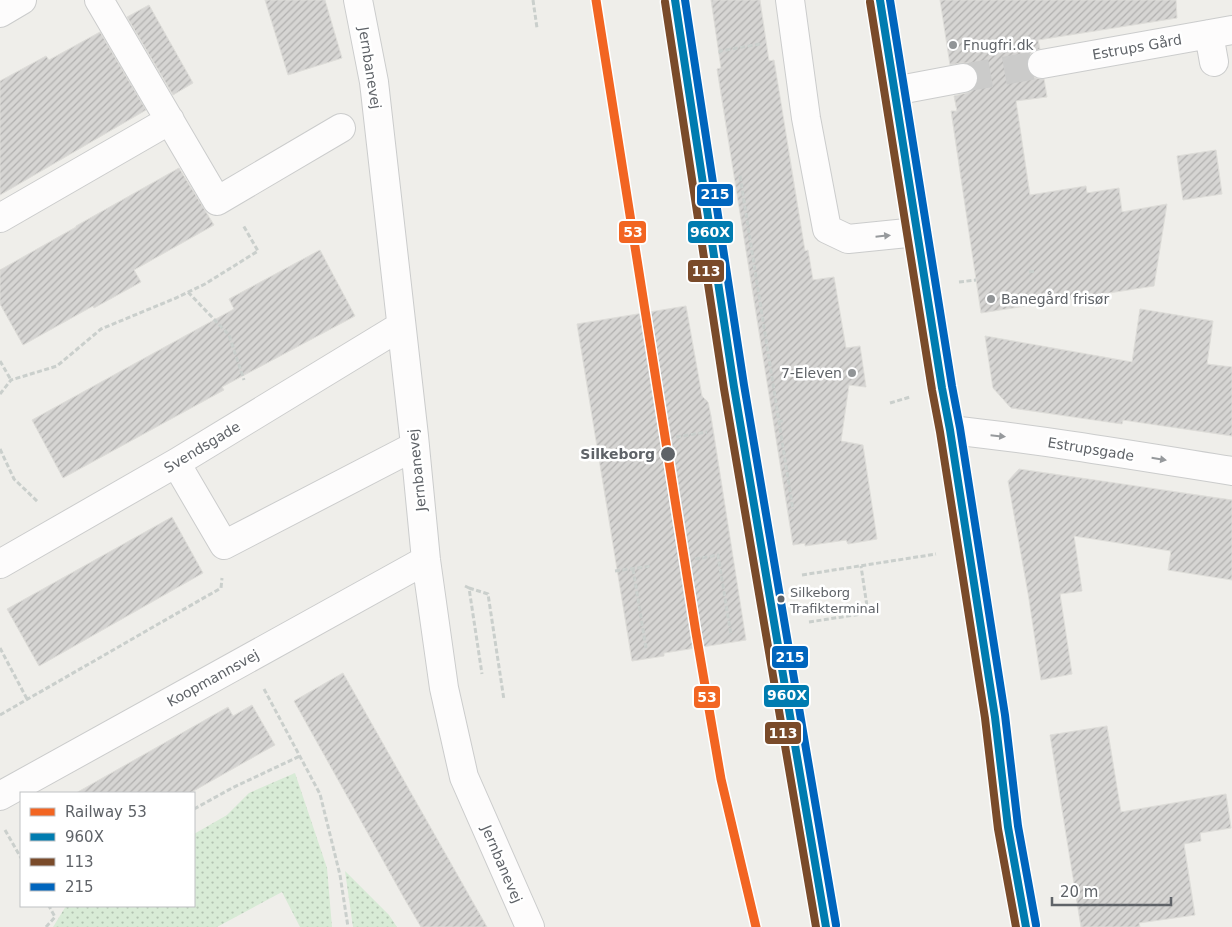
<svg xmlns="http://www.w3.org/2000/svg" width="1232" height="927" viewBox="0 0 1232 927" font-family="'DejaVu Sans',sans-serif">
  <defs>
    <pattern id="grass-dots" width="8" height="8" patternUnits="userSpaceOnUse" patternTransform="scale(1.25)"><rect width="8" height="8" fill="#d8ebd6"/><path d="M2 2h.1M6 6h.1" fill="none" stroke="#b2c2b1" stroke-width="1.8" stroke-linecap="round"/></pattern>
    <pattern id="building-hatch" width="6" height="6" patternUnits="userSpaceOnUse" patternTransform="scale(1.25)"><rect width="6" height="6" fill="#d6d5d3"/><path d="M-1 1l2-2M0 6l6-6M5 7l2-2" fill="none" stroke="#b1b0af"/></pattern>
  </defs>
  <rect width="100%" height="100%" fill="#efeeea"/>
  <!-- grass -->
  <path fill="url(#grass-dots)" d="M295,773l32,95 5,59h-32l-18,-35 -65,35h-164l13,-21h128v-72l33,-19 22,-22z
    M345,871l44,44 8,12h-44z"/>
  <!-- building -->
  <path fill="url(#building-hatch)" stroke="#deddd9" d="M265,0h60l17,58 -54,17z
    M711,0h49l9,61 5,-1 31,191 3,-1 5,30 21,-3 12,71 14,-2 6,41 -17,-2 -8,56 22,4 14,94 -29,5 -2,-4 -41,6v-3l-12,2 -76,-476 4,-1z
    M940,0h236l1,18 -139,22 2,9 -8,3 -4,6 -1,8 3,8 6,4 8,1 3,18 -31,4 14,94 56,-9 1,7 32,-5 3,24 45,-8 -13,82 -173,27 -30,-202h6l-3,-15 12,-3 7,-3 5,-6v-8l-3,-8 -6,-5h-8l-11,2z
    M149,5l44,78 -20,12 -46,-78z
    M100,32l46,78 -146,85v-114l46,-25 3,4z
    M1216,150l6,44 -39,6 -6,-44z
    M179,168l35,57 -80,45 7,12 -47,26 -1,-2 -70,39 -23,-41v-34l76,-43v-1z
    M320,250l35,66 -133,71 2,3 -161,88 -31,-58 202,-111 -5,-10z
    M686,306l16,90 6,6 3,14 35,224 -82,13v3l-32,5 -55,-337z
    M1140,309l73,12 -6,43 25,3v69l-109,-16 -1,4 -111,-16 -18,-20 -8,-52 147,26z
    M1019,469l213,31v80l-64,-10 3,-19 -97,-15 8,55 -22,3 12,80 -31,6 -12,-81 -21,-118z
    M172,517l31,56 -164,93 -32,-57z
    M343,673l144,254h-66l-17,-29 -110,-197z
    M252,705l23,40 -85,48h-114l152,-86 5,9z
    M1107,726l14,86 105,-18 5,34 -31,5 1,8 -17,3 11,71 -56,8 1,4h-59l-31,-192z"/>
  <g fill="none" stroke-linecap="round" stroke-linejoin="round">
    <!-- minor-tunnel -->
    <path stroke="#cbcbca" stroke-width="28" stroke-dasharray="28 14" stroke-linecap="butt" d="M963,78l79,-14"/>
    <defs>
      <path id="minor" d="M99,0l118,201 124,-73
        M358,0l16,82 40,354 12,124 18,128 20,89 66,150
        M675,0l59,387 92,540
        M790,0l16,118 21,111 21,10 69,-7
        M880,0l62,388 8,42 19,118 26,169 13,110 18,100
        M0,13l22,-13
        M1209,34l5,28
        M1042,64l190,-34
        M894,91l69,-13
        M0,218l170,-98
        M950,430c94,10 188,26 282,41
        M176,463l48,82 191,-99
        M0,564l176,-101 225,-137
        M0,796l426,-236"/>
    </defs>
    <!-- minor casing -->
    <use href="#minor" stroke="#cbcccc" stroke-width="30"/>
    <!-- path -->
    <path stroke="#cacfcc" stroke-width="3" stroke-dasharray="5 2.5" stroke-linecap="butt" d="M533,0l4,28
      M720,53v-2l40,-7
      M740,176l53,334
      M1029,272l7,-1
      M959,282l17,-2
      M188,292l41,43 15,45
      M0,361l11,19
      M0,394l11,-14 46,-14 44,-37 75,-31 29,-14 53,-33 -15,-26
      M890,403l20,-6
      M778,422l7,-2
      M676,437l31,-5
      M0,449l14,30 24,23
      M695,559l23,-4 13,80
      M633,569l13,79
      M615,571l36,-5
      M802,575l134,-21
      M465,586l4,2 13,86
      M469,588l19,6 16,106
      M809,622l59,-9 -7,-47
      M0,648l27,51
      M264,689l56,105 20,81 8,52
      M0,715l221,-127 1,-10
      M194,809l38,-21 68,-32
      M5,830l16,28
      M46,927l9,-10 -6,-11"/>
    <!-- minor -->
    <use href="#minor" stroke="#fdfcfc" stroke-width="28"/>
    <defs>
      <path id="bus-1" d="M675,0l59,387 92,540
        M880,0l62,388 8,42 45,287 13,110 18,100"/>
      <path id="bus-2" d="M665,2l59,387 92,538
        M870,2l62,388 8,42 45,286 13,111 18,98"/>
      <path id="bus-3" d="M685,0l59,385 92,540
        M890,0l62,386 8,42 45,287 13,111 18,99"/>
    </defs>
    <!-- bus-1 casing -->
    <use href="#bus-1" stroke="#fff" stroke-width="11"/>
    <!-- bus-2 casing -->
    <use href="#bus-2" stroke="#fff" stroke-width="11"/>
    <!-- bus-3 casing -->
    <use href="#bus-3" stroke="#fff" stroke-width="11"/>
    <!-- bus-1 -->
    <use href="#bus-1" stroke="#007cb0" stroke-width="8"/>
    <!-- bus-2 -->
    <use href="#bus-2" stroke="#7a4b2a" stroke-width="8"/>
    <!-- bus-3 -->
    <use href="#bus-3" stroke="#0065bd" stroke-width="8"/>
    <defs>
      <path id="rail-1" d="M596,0l100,633 25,146 35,148"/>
    </defs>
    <!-- rail-1 casing -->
    <use href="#rail-1" stroke="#fff" stroke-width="12"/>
    <!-- rail-1 -->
    <use href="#rail-1" stroke="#f26522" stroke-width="9"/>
  </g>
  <!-- one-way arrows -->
  <defs><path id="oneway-solid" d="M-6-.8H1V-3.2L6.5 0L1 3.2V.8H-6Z" transform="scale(1.25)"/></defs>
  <g fill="#96999c">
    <use href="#oneway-solid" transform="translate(883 236) rotate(-6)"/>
    <use href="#oneway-solid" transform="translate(998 436) rotate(6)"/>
    <use href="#oneway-solid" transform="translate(1159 459) rotate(9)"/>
  </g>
  <!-- markers -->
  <g fill="#919496" stroke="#fff" stroke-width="2">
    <circle cx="953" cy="45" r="5"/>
    <circle cx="991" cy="299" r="5"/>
    <circle cx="852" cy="373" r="5"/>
  </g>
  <g fill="#5f6368" stroke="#fff" stroke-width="2">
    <circle cx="668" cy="454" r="8"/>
    <circle cx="781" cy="599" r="4.5"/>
  </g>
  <g text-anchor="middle" stroke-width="5" stroke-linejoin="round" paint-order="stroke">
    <!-- bus labels -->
    <g font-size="13" fill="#5f6368" stroke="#fff" text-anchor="start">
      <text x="790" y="597">Silkeborg<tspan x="790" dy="16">Trafikterminal</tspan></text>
    </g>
    <!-- poi labels -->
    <g font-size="14" fill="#5f6368" stroke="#fff" text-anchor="start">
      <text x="963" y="50">Fnugfri.dk</text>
      <text x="1001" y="304">Banegård frisør</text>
      <text x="842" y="378" text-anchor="end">7-Eleven</text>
    </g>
    <!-- street labels -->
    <g font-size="14" fill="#5f6368" stroke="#fff">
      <text transform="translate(1137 47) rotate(-10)" y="5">Estrups Gård</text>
      <text transform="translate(370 68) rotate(81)" y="5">Jernbanevej</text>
      <text transform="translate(202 447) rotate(-31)" y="5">Svendsgade</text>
      <text transform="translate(1091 449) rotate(9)" y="5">Estrupsgade</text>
      <text transform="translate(417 470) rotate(-96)" y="5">Jernbanevej</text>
      <text transform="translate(213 678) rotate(-29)" y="5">Koopmannsvej</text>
      <text transform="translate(502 864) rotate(67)" y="5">Jernbanevej</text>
    </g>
    <!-- stop labels -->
    <g font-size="14" font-weight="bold" fill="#5f6368" stroke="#fff" text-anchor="end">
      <text x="655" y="459">Silkeborg</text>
    </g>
  </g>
  <g stroke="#fff" stroke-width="2">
    <rect x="696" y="183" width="38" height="24" rx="5" fill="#0065bd"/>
    <rect x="687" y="220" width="47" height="24" rx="5" fill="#007cb0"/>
    <rect x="618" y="220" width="29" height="24" rx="5" fill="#f26522"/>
    <rect x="687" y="259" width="38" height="24" rx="5" fill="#7a4b2a"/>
    <rect x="771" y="645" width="38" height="24" rx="5" fill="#0065bd"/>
    <rect x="763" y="684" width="47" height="24" rx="5" fill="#007cb0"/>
    <rect x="693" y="685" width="28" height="24" rx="5" fill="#f26522"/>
    <rect x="764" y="721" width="38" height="24" rx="5" fill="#7a4b2a"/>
  </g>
  <g font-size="14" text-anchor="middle" font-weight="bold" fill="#fff">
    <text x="715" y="199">215</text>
    <text x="710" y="237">960X</text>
    <text x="633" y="237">53</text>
    <text x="706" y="276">113</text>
    <text x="790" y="662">215</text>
    <text x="787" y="700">960X</text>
    <text x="707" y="702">53</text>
    <text x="783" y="738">113</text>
  </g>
  <!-- legend -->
  <rect x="20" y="792" width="175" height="115" fill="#ffffff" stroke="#bfc1c3"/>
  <rect x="30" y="808" width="25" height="8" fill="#f26522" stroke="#bfc1c3"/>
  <text x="65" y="817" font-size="15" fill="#5f6368">Railway 53</text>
  <rect x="30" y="833" width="25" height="8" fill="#007cb0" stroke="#bfc1c3"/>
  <text x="65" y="842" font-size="15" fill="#5f6368">960X</text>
  <rect x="30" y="858" width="25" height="8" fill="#7a4b2a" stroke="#bfc1c3"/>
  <text x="65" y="867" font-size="15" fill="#5f6368">113</text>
  <rect x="30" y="883" width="25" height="8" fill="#0065bd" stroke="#bfc1c3"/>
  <text x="65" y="892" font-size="15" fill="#5f6368">215</text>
  <!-- scale -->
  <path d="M1052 897v8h119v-8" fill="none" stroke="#5f6368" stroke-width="2.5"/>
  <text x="1060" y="897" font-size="15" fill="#5f6368" stroke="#ffffff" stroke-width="4" paint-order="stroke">20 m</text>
</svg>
